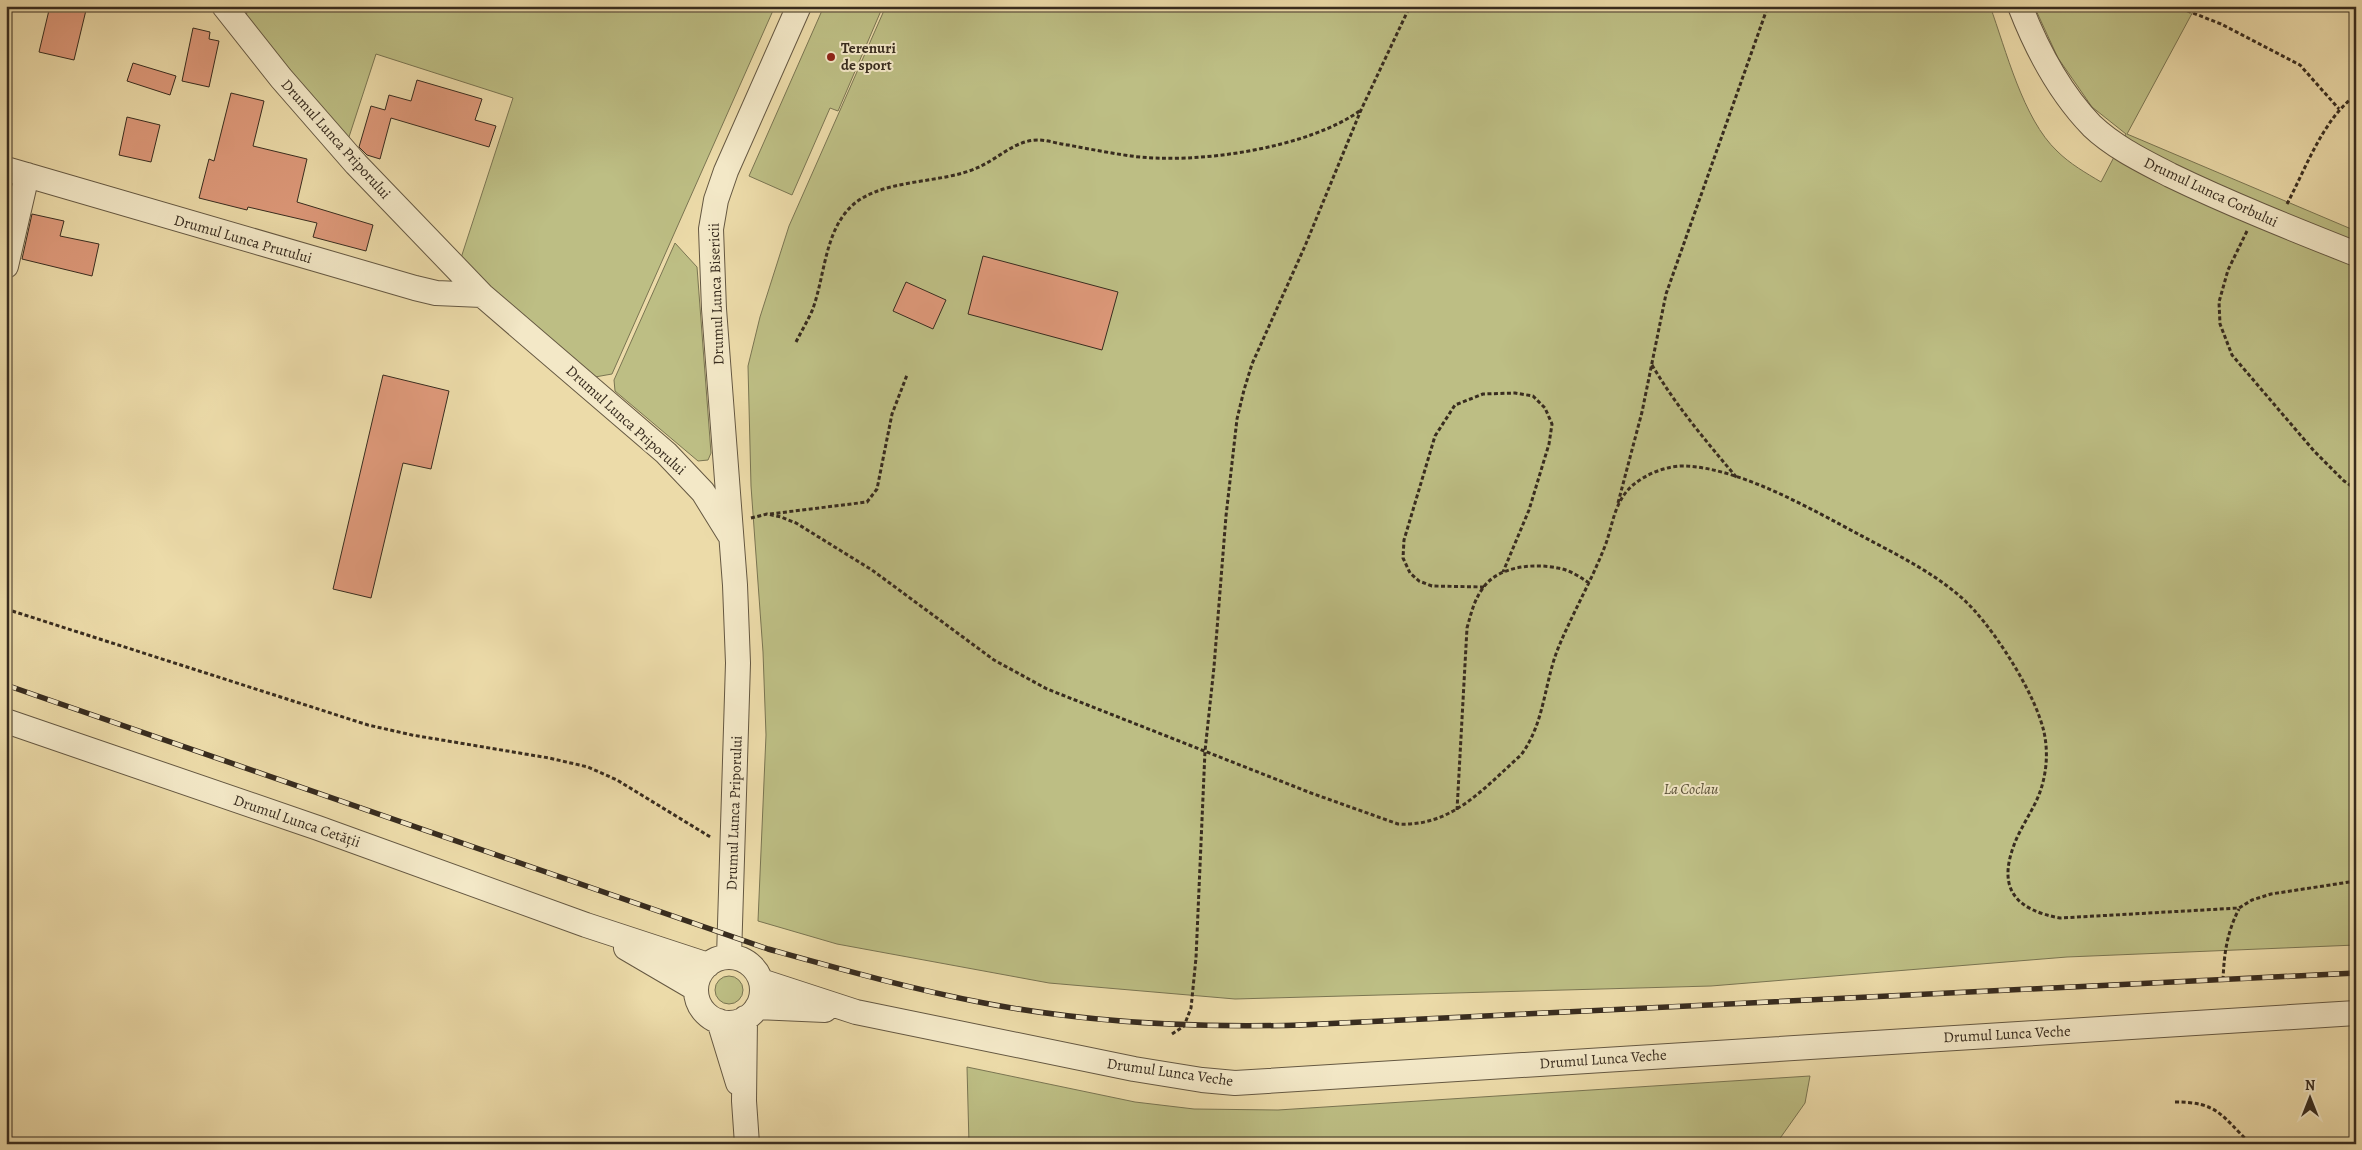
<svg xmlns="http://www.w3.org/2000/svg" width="2362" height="1150" viewBox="0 0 2362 1150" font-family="Alegreya,serif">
  <rect width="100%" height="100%" fill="#ecdba9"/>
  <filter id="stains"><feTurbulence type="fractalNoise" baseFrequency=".004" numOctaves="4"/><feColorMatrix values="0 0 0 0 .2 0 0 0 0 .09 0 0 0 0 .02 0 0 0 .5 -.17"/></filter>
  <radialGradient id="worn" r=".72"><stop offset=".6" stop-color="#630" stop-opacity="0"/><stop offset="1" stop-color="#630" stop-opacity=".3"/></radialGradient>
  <!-- green -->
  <path fill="#bdbe84" stroke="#7a7552" d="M248,6h527l-163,368 -17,3 -135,-116 53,-163 -137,-44 -28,86 -102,-123z
    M824,6h59l-45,105 -8,-3 -38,87 -43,-19z
    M886,6h1104c16,44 33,113 67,145 13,13 29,22 44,31l25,-48 -34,-27 -34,-49 -24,-52h162l-69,128 229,97v714l-289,12 -356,29 -476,13 -186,-16 -212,-39 -79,-23 8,-186 -3,-83 -12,-166 -3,-120 12,-49 29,-91z
    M675,243l22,24 14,186 -3,7 -10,1 -83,-70 -1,-11z
    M715 990a14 14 0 1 1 28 0a14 14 0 1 1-28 0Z
    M967,1067l168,35 59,7 84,1 532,-34 -5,27 -29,41h-807z"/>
  <!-- building -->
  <path fill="#de997a" stroke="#382c1f" d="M50,6h37l-13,54 -35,-8z
    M193,28l17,4 -1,7 10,2 -10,46 -27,-6z
    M133,63l43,13 -6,19 -43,-14z
    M417,80l65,19 -7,21 21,6 -7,21 -98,-29 -11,41 -13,-4 -8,-8 12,-41 14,4 4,-15 22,6z
    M231,93l33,8 -11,45 54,13 -10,43 76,23 -7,26 -53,-14 4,-14 -69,-16 -1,3 -48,-12 10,-39 5,2z
    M127,117l33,8 -9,37 -32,-7z
    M32,214l32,7 -4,15 39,8 -7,32 -70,-17z
    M983,256l135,36 -16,58 -134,-36z
    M906,282l40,18 -13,29 -40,-18z
    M383,375l66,16 -18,78 -28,-6 -32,135 -38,-9z"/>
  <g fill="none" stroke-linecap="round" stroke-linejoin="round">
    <defs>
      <path id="minor" d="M224,6l57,72 75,86 126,131 184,158 37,39 26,42
        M2020,6c17,44 39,86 72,120 22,21 51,35 78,49 60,29 123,54 186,79
        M6,169l409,119 21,5 46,2
        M6,266l21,-91
        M6,721l312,107 268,97 122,40
        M626,948l70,41
        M729,957l9,-294 -3,-78 -21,-276 -3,-80 5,-29 10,-29 73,-165
        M696 990a33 33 0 1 1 66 0a33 33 0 1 1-66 0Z
        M761,981l95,31 278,57 68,11 33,3 1121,-70
        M757,1007l68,3
        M745,1018l-1,83 3,43
        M719,1021l19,62"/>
    </defs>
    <!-- minor casing -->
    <use href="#minor" stroke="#655842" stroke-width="26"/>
    <!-- path -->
    <path stroke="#382c1f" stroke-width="3" stroke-dasharray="4 2.5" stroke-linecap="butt" d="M2175,6l46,18 79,41 39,44
      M2287,204c19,-36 36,-85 69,-109
      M2247,231l-19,39 -9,32 1,22 12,31 82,96 30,30 12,8
      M796,342c5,-10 11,-20 16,-31 12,-31 12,-72 34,-99 29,-36 96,-26 135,-46 19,-9 35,-26 57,-26 10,0 20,4 30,5 21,4 42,8 63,11 65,9 178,-8 230,-46
      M1652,365c24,41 54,76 85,113
      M1618,503l24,-91 24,-118 102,-288
      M770,514l97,-12 10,-13 15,-75 15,-39
      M751,518l16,-4 14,3 15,6 76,47 122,90 53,29 264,104 87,31c54,3 86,-36 123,-69 23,-31 23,-69 36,-104 14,-35 34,-69 48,-105 8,-21 9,-45 28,-61 13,-11 35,-20 53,-19 56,3 125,43 174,69 39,21 84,42 114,75 26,29 61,84 70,122 4,19 3,38 -3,57 -6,19 -20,37 -27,56 -17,45 3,65 46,73l179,-10 13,-8 19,-6 85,-13
      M1484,587l-52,-1 -13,-5 -9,-8 -7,-15 1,-18 31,-104 20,-31 28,-11 32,-1 18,3 12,12 7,16 -3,20 -20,66 -26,62
      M6,609l362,116 44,10 137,23 39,9 29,13 95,58
      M1457,810l10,-182c4,-14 7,-28 16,-40 15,-22 51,-25 75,-20 12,2 22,9 31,15
      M2223,980c1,-26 4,-48 16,-71
      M1172,1034l12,-8 7,-18 5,-50 9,-207 9,-84 12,-151 11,-97 7,-29 8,-26 53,-118 56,-136 49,-104
      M2175,1102c44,0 46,14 76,42"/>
    <!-- minor -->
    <use href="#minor" stroke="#f3e8c7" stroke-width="24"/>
    <defs>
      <path id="rail" d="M6,685l762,264c72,20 143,40 216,54 105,20 211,25 317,22l1055,-52"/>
    </defs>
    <!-- rail casing -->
    <use href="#rail" stroke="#382c1f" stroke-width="5.5"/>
    <!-- rail -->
    <use href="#rail" stroke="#f3e8c7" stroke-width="4" stroke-dasharray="11" stroke-linecap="butt"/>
  </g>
  <!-- markers -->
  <circle fill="#8f2418" stroke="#f3e8c7" stroke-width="2" cx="831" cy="57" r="5"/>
  <g text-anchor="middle" stroke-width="4" stroke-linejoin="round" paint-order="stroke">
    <!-- poi labels -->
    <g font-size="15" font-weight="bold" fill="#382c1f" stroke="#f3e8c7" text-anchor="start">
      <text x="841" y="53">Terenuri<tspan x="841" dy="17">de sport</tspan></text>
    </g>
    <!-- street labels -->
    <g font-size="15" fill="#382c1f" stroke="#f3e8c7">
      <text transform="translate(336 139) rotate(48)" y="5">Drumul Lunca Priporului</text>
      <text transform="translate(2211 192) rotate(25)" y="5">Drumul Lunca Corbului</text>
      <text transform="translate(243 239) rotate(16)" y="5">Drumul Lunca Prutului</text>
      <text transform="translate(716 294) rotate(-92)" y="5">Drumul Lunca Bisericii</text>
      <text transform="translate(626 420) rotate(42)" y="5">Drumul Lunca Priporului</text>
      <text transform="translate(734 813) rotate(-88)" y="5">Drumul Lunca Priporului</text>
      <text transform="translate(297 821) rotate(19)" y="5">Drumul Lunca Cetății</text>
      <text transform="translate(2007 1034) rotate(-3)" y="5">Drumul Lunca Veche</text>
      <text transform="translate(1603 1059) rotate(-4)" y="5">Drumul Lunca Veche</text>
      <text transform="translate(1170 1072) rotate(8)" y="5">Drumul Lunca Veche</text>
    </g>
    <!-- park labels -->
    <g font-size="15" font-style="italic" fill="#595038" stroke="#f3e8c7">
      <text x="1691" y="794">La Coclau</text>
    </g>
  </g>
  <!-- margin -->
  <rect width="2362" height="1150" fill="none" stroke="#ecdba9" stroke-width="25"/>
  <rect x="8" y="8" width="2347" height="1135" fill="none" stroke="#382c1f" stroke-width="2.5"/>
  <rect x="12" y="12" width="2337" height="1125" fill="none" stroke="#382c1f"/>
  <!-- north arrow -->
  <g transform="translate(2310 1098)" stroke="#f3e8c7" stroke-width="4" paint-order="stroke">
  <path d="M0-4L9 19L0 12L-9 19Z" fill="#382c1f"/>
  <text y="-8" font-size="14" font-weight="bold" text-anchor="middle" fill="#382c1f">N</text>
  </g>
  <rect width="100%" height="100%" filter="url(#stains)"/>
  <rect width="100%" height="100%" fill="url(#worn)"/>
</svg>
